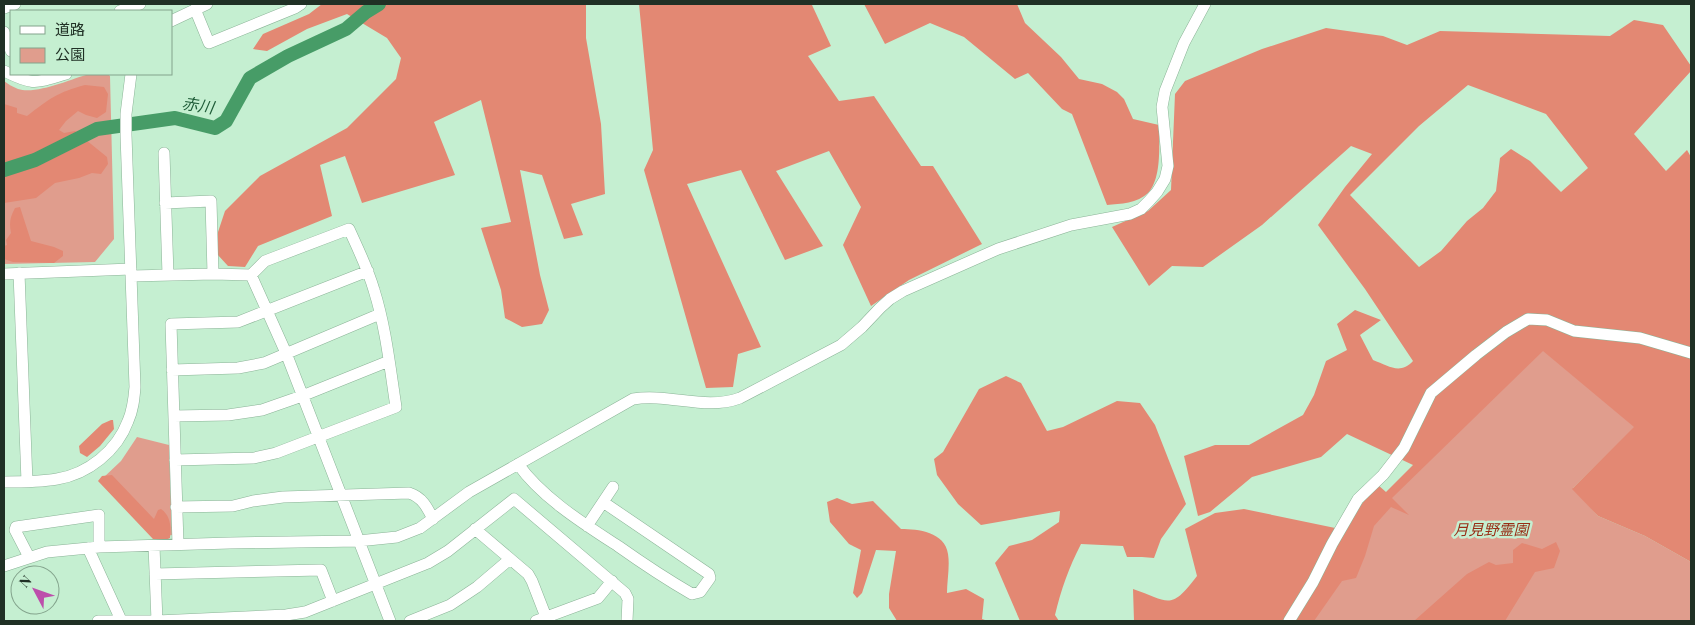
<svg xmlns="http://www.w3.org/2000/svg" width="1695" height="625" viewBox="0 0 1695 625" font-family="'Playfair Display','Noto Sans JP',serif">
  <rect width="100%" height="100%" fill="#c5efd1"/>
  <!-- green -->
  <path fill="#e09d8d" d="M89,74h19l2,2 4,163 -19,23 -91,2v-183c4,3 9,6 14,8 18,6 53,-10 71,-15z
    M1543,350l92,77 -62,61 25,28 47,20 46,26v59h-384l57,-97z
    M137,437l32,8 3,90 -15,2 -54,-59 18,-17z"/>
  <!-- forest -->
  <path fill="#e38873" fill-rule="evenodd" d="M322,4h264v34l15,86 4,70 -34,10 12,31 -19,4 -22,-64 -22,-5 20,105 9,35 -7,14 -20,3 -17,-9 -4,-28 -20,-62 30,-6 -30,-122 -47,22 21,53 -93,28 -17,-47 -25,9 12,51 -74,30 -13,21 -17,-1 -11,-12v-19l8,-24 35,-35 87,-48 49,-49 5,-21 -14,-20 -40,-24 -40,15 -40,22 -14,-2 10,-15 46,-20z
    M639,4h175l-2,1 19,41 -23,10 31,45 35,-5 47,70h12l49,78 -73,36 -38,26 -28,-61 18,-38 -32,-56 -53,20 47,75 -38,14 -44,-90 -54,14 74,163 -23,7 -5,33 -27,1 -62,-218 9,-20z
    M864,4h153l8,19 36,34 18,22 23,5 15,8 7,7 9,20 26,6c0,19 3,53 -11,68 -10,10 -28,11 -41,12l-35,-91 -10,-5 -34,-36 -13,6 -51,-42 -34,-14 -45,21z
    M1634,20l29,5 28,41v5l-57,63 32,37 21,-21 4,7v405l-46,-26 -47,-20 -26,-27 62,-62 -91,-76 -151,147 17,17 -18,-8 -17,19 -9,30 -9,22 -14,3 -28,40h-180l-1,-32c36,12 37,23 64,-13l-12,-47 30,-16 29,-4 96,20 38,-44 8,7 27,-27 -66,-31 -26,23 -69,20 -42,35 -12,4 -14,-60 31,-11h34l54,-30 11,-20 12,-34 21,-11 -10,-26 18,-14 26,10 -21,15 13,25c16,6 27,15 40,1l-48,-72 -47,-64 27,-38 27,-33 -21,-8 -89,79 -59,42 -31,-1 -23,20 -37,-59 36,-16 23,-21 4,-96 10,-13 77,-32 64,-21 57,8 24,9 33,-14 170,5zM1468,85l78,29 42,54 -27,24 -31,-31 -19,-12 -11,9 -4,33 -13,17 -16,13 -26,30 -22,16 -69,-72 69,-69z
    M85,85l19,2 4,7 -2,18 -9,6 -11,-3 -8,-4 -12,10 -7,9 5,3 11,-2 32,26 1,7 -7,10 -9,-1 -13,5 -24,5 -19,15 -32,5v-99l13,4v5l10,3c22,-17 31,-24 58,-31z
    M20,207l11,34 23,6 9,4v5l-9,7 -41,-1 -9,-3v-13l3,-1 -1,-5 5,-7c-2,-10 -1,-16 4,-25z
    M1006,376l15,7 26,48 16,-4 54,-26 23,2 15,22 31,79 -25,35 -7,19 -12,-1h-15l-4,-11 -42,-2c-12,23 -20,46 -26,71l4,6h-39l-25,-58 14,-17 23,-6 27,-18 1,-11 -79,14 -23,-21 -21,-29 -3,-16 9,-7 36,-63z
    M111,420h2l1,9 -14,17 -13,11 -7,-4 -1,-7 23,-22z
    M112,475l42,44 4,-9 3,-1c10,7 10,18 9,29l-4,2 -13,-1 -55,-58 4,-5z
    M837,498l15,6 21,-3 28,28c17,0 44,3 47,25 2,12 -1,27 -1,39l19,-4 18,10 -2,20 6,2h-91l-8,-13v-14l7,-43 -20,-1 -14,43 -5,5 -4,-5 8,-43 -12,-6 -19,-22 -3,-20z
    M1556,542l4,9 -6,17 -19,4 -30,49h-91l53,-47 22,-12 7,3 17,-2v-13l9,-7 20,6z"/>
  <g fill="none" stroke-linecap="round" stroke-linejoin="round">
    <!-- river -->
    <path stroke="#479c67" stroke-width="14" d="M4,170l31,-10 62,-31 78,-11 40,10 11,-7 24,-43 38,-22 58,-27 20,-17 13,-8"/>
    <defs>
      <path id="minor" d="M4,8l11,-4
        M195,9l14,34 86,-35 6,-4
        M120,11l20,-7
        M171,21l36,-17
        M4,32l7,19
        M4,71c30,15 31,12 62,3
        M164,153l4,122
        M165,203l46,-2 2,73
        M19,273l8,209
        M4,274l127,-5
        M251,275l35,78 104,268
        M132,276l81,-2 38,1 14,-14 84,-32c9,20 19,40 25,61 12,38 16,78 22,117l-120,46 -22,5 -79,2
        M172,370l66,-2 26,-5 116,-49
        M174,416l54,-1 34,-5 40,-14 87,-35
        M518,464c23,33 66,60 100,82 24,17 48,33 74,48l8,-2 10,-14 -1,-4 -106,-72
        M4,482c17,0 36,0 53,-3 31,-5 60,-28 71,-58 5,-11 6,-22 7,-34l-9,-252v-21l5,-40
        M176,507l57,-1 20,-5 30,-4 126,-4c13,4 18,14 24,26
        M587,526l26,-39
        M475,529l53,45 4,7 14,36
        M178,544l-7,-220 67,-2 130,-51
        M154,546l3,75
        M88,548l33,72
        M29,557l-14,-27 1,-3 83,-12v32
        M4,566l43,-14 52,-5 131,-4 128,-2 39,-4 23,-9 49,-36 164,-93c36,-6 72,12 107,-1l101,-53 21,-18 18,-19 10,-9 13,-8 95,-42 73,-24 59,-11 11,-5 8,-8 8,-9 8,-13 3,-13 -6,-59 3,-16 19,-48 21,-39
        M155,574l166,-4 12,31
        M98,621h59l129,-6 19,-3 123,-49 20,-12 66,-52 111,94 3,6 -1,22
        M410,621l40,-16 27,-18 33,-28
        M536,621l62,-23 14,-17
        M1289,621l24,-39 19,-38 26,-45 25,-24 21,-27 27,-55 45,-38 30,-23 22,-13 19,1 27,11 66,7 51,15"/>
    </defs>
    <!-- minor casing -->
    <use href="#minor" stroke="#8bb397" stroke-width="12"/>
    <!-- minor -->
    <use href="#minor" stroke="#fff" stroke-width="11"/>
  </g>
  <g text-anchor="middle" stroke-width="5" stroke-linejoin="round" paint-order="stroke">
    <!-- park labels -->
    <g font-size="15" font-style="italic" fill="#982e16" stroke="#c5efd1">
      <text x="1491" y="535">月見野霊園</text>
    </g>
    <!-- water labels -->
    <g font-size="16" font-style="italic" fill="#205d39" stroke="#c5efd1">
      <text transform="translate(198 105) rotate(9)" y="6">赤川</text>
    </g>
  </g>
  <!-- border -->
  <rect width="1695" height="625" fill="none" stroke="#203025" stroke-width="10"/>
  <!-- legend -->
  <rect x="10" y="10" width="162" height="65" fill="#c5efd1" stroke="#83a38c"/>
  <rect x="20" y="26" width="25" height="8" fill="#ffffff" stroke="#83a38c"/>
  <text x="55" y="35" font-size="15" fill="#203025">道路</text>
  <rect x="20" y="48" width="25" height="15" fill="#e09d8d" stroke="#83a38c"/>
  <text x="55" y="60" font-size="15" fill="#203025">公園</text>
  <!-- north arrow -->
  <g transform="translate(35 590) rotate(311)"><circle r="24" fill="#c5efd1" stroke="#83a38c"/>
  <path d="M0-4L9 19L0 12L-9 19Z" fill="#bd4eab"/>
  <text y="-8" font-size="14" font-weight="bold" text-anchor="middle" fill="#203025">N</text>
  </g>
</svg>
